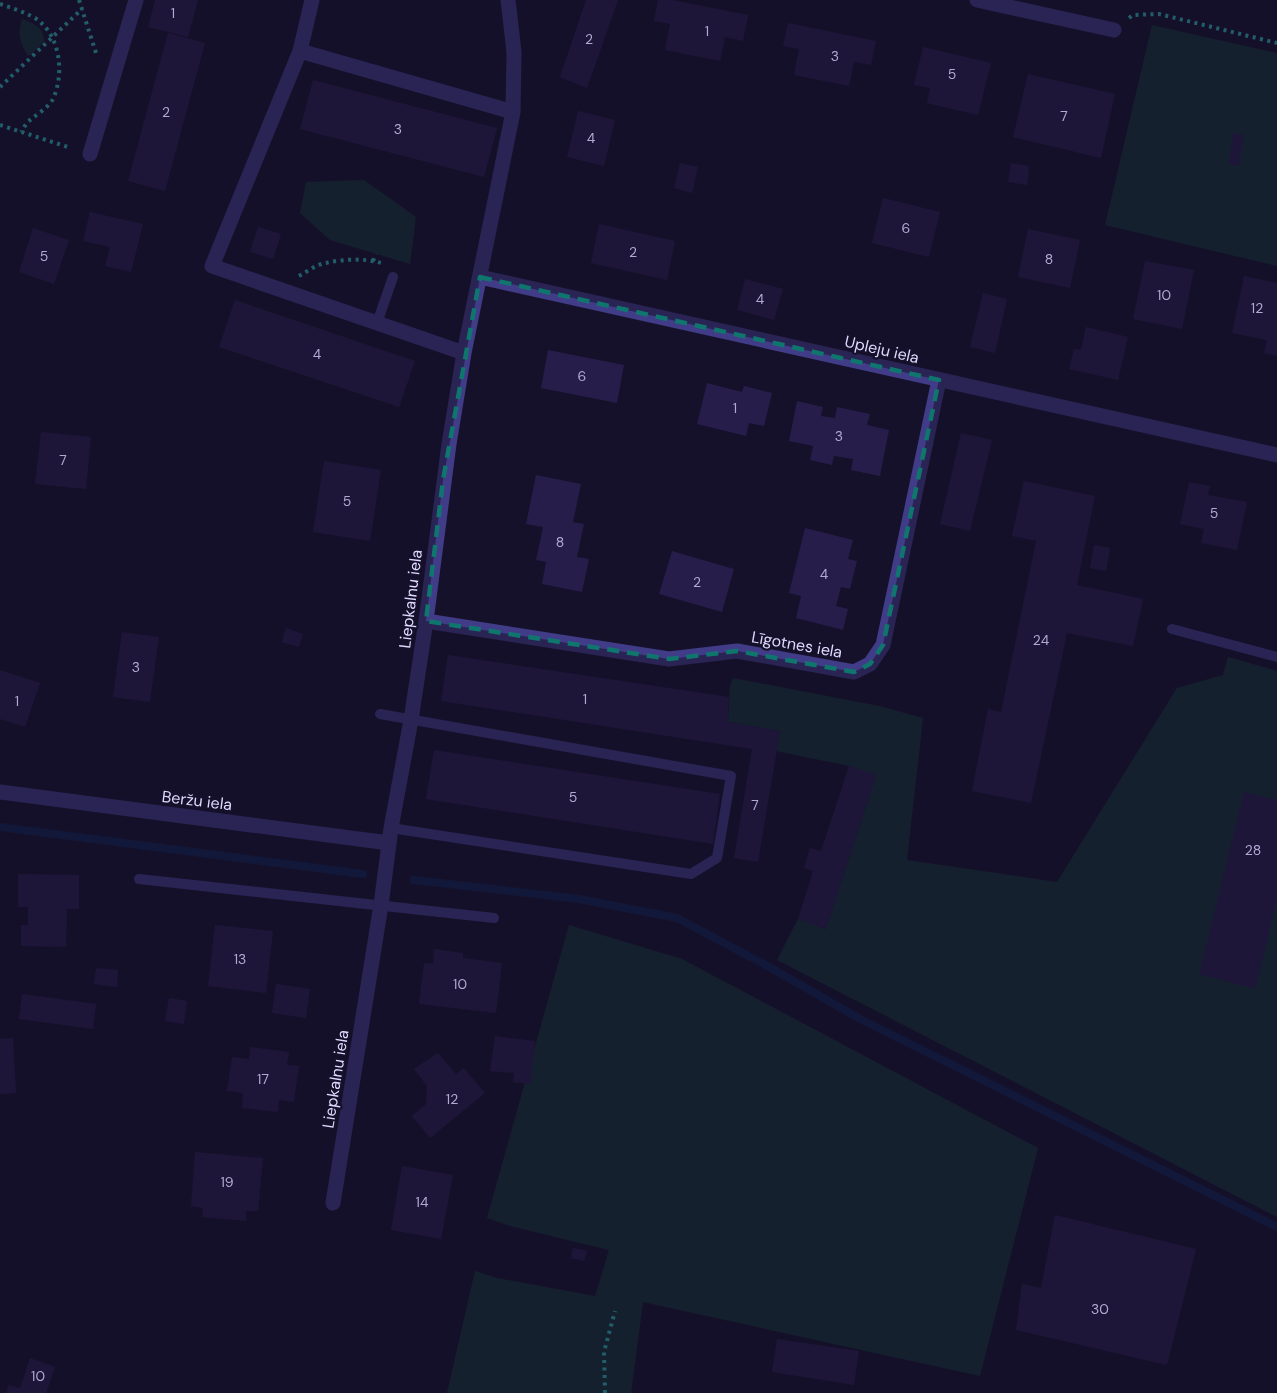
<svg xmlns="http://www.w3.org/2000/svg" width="1277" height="1393" viewBox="0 0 1277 1393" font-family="'DM Sans',sans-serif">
  <rect width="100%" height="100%" fill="#16112a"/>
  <!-- green -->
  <path fill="#143434" d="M22,19c11,4 23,9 22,23l-15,14c-10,-11 -11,-24 -7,-37z
    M1152,25l125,28v213l-172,-41z
    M364,180l52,37 -6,47 -80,-24 -30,-27 6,-31z
    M1228,657l49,14v546l-500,-257 21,-41 28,10 50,-154 -27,-9 -73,-15 4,-20 -52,-9 2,-36 3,-8 146,28 44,12 -16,142 150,22 120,-194 46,-13z
    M569,925l113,34 356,189 -58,228 -337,-74 -12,91h-184l28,-122 22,7 98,18 14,-46 -99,-24 -23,-8z"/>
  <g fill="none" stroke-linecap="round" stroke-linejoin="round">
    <!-- stream -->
    <path stroke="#0d224c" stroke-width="8" d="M0,827l363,47
      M414,880l165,19 98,19 94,50 89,51 417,208"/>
  </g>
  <!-- building -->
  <path fill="#271d4b" d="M155,0h43l-10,37 -40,-10z
    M586,0h32l-31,88 -27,-11z
    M658,0h14l76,15 -5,26 -18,-4 -5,24 -55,-11 5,-26 -16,-3z
    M788,23l88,18 -5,24 -17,-3 -5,24 -55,-11 5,-26 -16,-3z
    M168,33l37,10 -40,148 -37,-10z
    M923,47l68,16 -13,52 -51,-12 3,-15 -16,-3z
    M1028,74l87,20 -14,64 -88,-21z
    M313,80l184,48 -13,49 -184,-48z
    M578,111l37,9 -11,46 -37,-9z
    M1233,133l11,2 -5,31 -10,-2z
    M680,163l18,4 -6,26 -18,-5z
    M1011,163l18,3 -2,19 -19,-3z
    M883,198l57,14 -11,45 -57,-14z
    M90,212l53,12 -12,48 -26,-6 5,-19 -27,-6z
    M599,224l76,17 -8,39 -76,-17z
    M258,227l23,7 -8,25 -23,-7z
    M33,228l36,12 -15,44 -35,-12z
    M1028,229l52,11 -10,48 -52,-11z
    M1145,261l49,9 -12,59 -49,-10z
    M1244,276l33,7v73l-13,-3 3,-13 -35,-7z
    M745,279l38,10 -9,31 -37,-10z
    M983,293l24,6 -12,54 -25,-6z
    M235,300l180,61 -16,46 -180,-60z
    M1086,327l42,10 -10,43 -49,-11 5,-20 7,1z
    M548,350l76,15 -7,38 -76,-15z
    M707,383l35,9 2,-6 28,7 -8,33 -15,-3 -3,13 -49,-12z
    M797,401l26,6 -2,9 14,2 2,-11 33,7 -3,11 22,5 -9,46 -29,-6 2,-11 -19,-3 -2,9 -22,-5 3,-14 -24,-5z
    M41,432l50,5 -5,52 -51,-5z
    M961,433l31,7 -22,91 -30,-7z
    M324,461l57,9 -11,71 -57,-9z
    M536,475l45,9 -8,38 11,2 -7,33 12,2 -7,33 -40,-8 4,-22 -10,-2 7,-33 -17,-3z
    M1024,481l71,15 -18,89 66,14 -10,47 -66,-13 -36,170 -59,-12 16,-82 13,3 35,-171 -24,-5z
    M1189,482l21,4 -2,9 39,7 -10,48 -36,-7 3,-14 -24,-5z
    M805,528l48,12 -5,19 9,2 -7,28 -9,-2 -5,19 12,3 -5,21 -47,-12 5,-22 -12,-3z
    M1094,545l16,3 -4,23 -16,-3z
    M672,551l62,18 -12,43 -63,-18z
    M286,628l17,6 -4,13 -17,-5z
    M122,632l37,5 -9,65 -37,-5z
    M448,655l281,42 -1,25 52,9 -22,131 -24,-4 18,-109 -311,-48z
    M0,670l40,13 -15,44 -25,-8z
    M434,750l286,44 -7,50 -287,-45z
    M849,766l27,9 -50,154 -28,-10 15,-48 -9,-3 6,-20 11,3z
    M1244,792l33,8v100l-22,89 -56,-15z
    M18,874l61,1v34h-12l-1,38 -45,-1v-21h7v-18h-10z
    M215,925l58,6 -7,62 -58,-7z
    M434,949l29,4v5l39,5 -6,50 -77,-9 5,-41 9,1z
    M96,968l22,2 -1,17 -23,-3z
    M276,984l34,5 -4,29 -34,-5z
    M22,994l74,10 -3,25 -74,-10z
    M169,998l18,3 -3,23 -19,-3z
    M495,1036l40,5 -5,43 -17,-2 1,-9 -24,-2z
    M13,1038l3,55 -16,1v-55z
    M250,1047l39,5 -2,13 12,1 -5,36 -15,-2 -1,12 -36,-4 1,-15 -16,-2 5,-34 17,2z
    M438,1053l18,21 8,-6 21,25 -55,45 -18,-22 14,-12 1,-18 -13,-17z
    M195,1152l68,6 -5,53h-12v10l-44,-4 1,-9 -12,-2z
    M402,1166l51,9 -12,64 -50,-9z
    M1055,1215l141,34 -29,116 -151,-35 6,-46 19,4z
    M573,1248l14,3 -3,10 -13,-3z
    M777,1339l82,12 -5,34 -82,-13z
    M30,1358l25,9 -9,26h-40l3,-8 11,3z"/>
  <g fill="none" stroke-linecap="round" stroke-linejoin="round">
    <!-- path -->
    <path stroke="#31bbb8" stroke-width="4" stroke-dasharray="3 4.5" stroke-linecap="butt" d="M79,0l18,56
      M0,4c12,4 24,8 35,14 25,16 30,55 18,81 -5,9 -16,15 -24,22 -3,2 -5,7 -8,11
      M1129,18l4,-3 26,-1 118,29
      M0,87l82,-78
      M0,125l71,23
      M373,261l3,-7
      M299,276c9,-5 18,-12 27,-13 17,-4 39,-5 55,0
      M605,1393l-1,-41 11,-41"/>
    <!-- service -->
    <path stroke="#413c88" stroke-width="10" d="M377,323l16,-46
      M1172,629l105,28
      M380,714l351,62 -14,82 -26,16 -300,-46
      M139,879l355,39"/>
    <!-- minor -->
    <path stroke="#413c88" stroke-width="15" d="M312,0l-12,51 -88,215 252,87
      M977,0l137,30
      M300,51l213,61
      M90,154l46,-154
      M480,277l797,178
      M426,621l243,38 68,-8 117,21 16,-8 13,-19 56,-265
      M0,792l389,51
      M333,1203l48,-298 10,-77 20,-108 15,-99 23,-177 15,-91 49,-241 1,-60 -6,-52"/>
  </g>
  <!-- marked area -->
  <path d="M0 0H1277V1393H0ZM480,277l459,103 -56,265 -13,19 -16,8 -117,-21 -68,8 -243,-38 17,-141z" fill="#16112a" fill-opacity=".55" fill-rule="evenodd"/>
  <path fill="none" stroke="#0f766e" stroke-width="4.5" stroke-dasharray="12 8" stroke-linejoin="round" d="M480,277l459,103 -56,265 -13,19 -16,8 -117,-21 -68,8 -243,-38 17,-141z"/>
  <g text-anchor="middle" stroke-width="4.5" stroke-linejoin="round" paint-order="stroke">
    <!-- number labels -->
    <g font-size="14" fill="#b1aad2">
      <text x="173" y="18">1</text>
      <text x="707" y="36">1</text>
      <text x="589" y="44">2</text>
      <text x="835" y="61">3</text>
      <text x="952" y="79">5</text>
      <text x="166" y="117">2</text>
      <text x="1064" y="121">7</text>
      <text x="398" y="134">3</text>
      <text x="591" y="143">4</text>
      <text x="906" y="233">6</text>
      <text x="633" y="257">2</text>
      <text x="44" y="261">5</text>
      <text x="1049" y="264">8</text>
      <text x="1164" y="300">10</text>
      <text x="760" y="304">4</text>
      <text x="1257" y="313">12</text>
      <text x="317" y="359">4</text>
      <text x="582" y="381">6</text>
      <text x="735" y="413">1</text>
      <text x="839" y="441">3</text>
      <text x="63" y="465">7</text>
      <text x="347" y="506">5</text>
      <text x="1214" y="518">5</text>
      <text x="560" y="547">8</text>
      <text x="824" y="579">4</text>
      <text x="697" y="587">2</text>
      <text x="1041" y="645">24</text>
      <text x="136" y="672">3</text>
      <text x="585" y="704">1</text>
      <text x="17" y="706">1</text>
      <text x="573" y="802">5</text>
      <text x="755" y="810">7</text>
      <text x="1253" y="855">28</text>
      <text x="240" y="964">13</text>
      <text x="460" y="989">10</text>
      <text x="263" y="1084">17</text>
      <text x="452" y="1104">12</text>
      <text x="227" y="1187">19</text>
      <text x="422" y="1207">14</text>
      <text x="1100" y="1314">30</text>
      <text x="38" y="1381">10</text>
    </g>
    <!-- street labels -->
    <g font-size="16" fill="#dfd9ff" stroke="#16112a">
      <text transform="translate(882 349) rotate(13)" y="6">Upleju iela</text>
      <text transform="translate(410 599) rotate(-83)" y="6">Liepkalnu iela</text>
      <text transform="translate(797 644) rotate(10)" y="6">Līgotnes iela</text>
      <text transform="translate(197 800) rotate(7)" y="6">Beržu iela</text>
      <text transform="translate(335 1079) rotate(-81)" y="6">Liepkalnu iela</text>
    </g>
  </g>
</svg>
